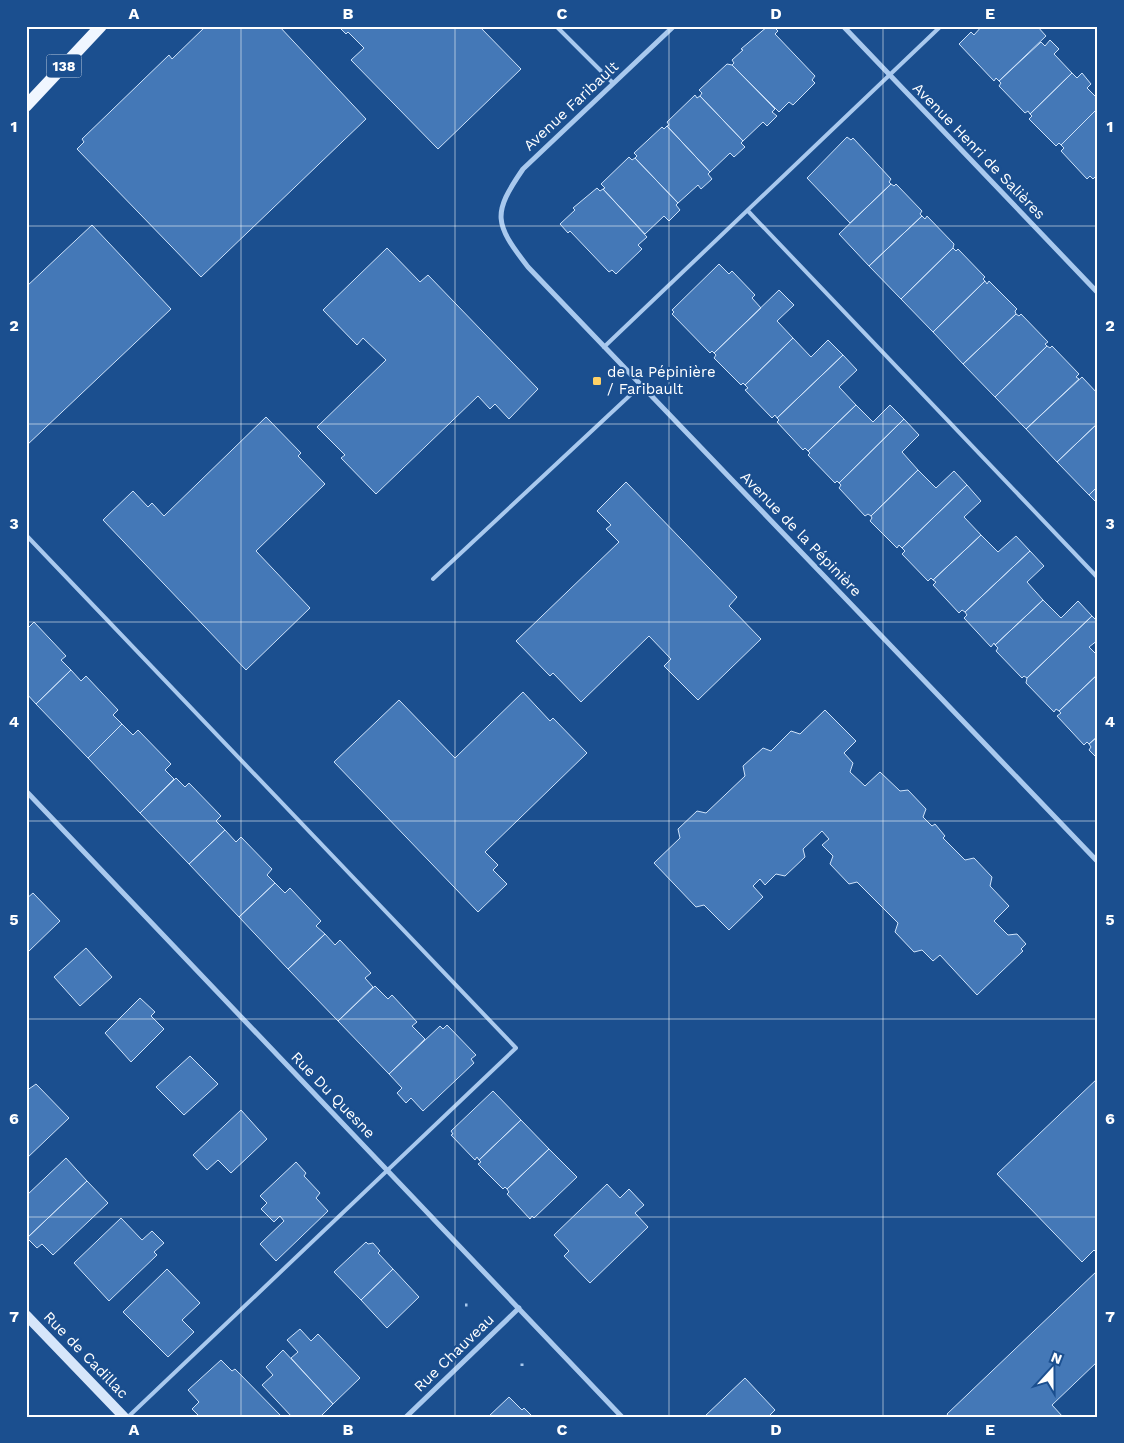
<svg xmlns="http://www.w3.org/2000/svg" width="1124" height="1443" viewBox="0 0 1124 1443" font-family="'Work Sans',sans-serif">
  <rect width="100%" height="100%" fill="#1b4f8f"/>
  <!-- building -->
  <path fill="#4478b7" stroke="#cfe3fa" d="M206,26h73l87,93 -165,158 -124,-128 7,-7 -2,-3 87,-84 3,4z
    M338,26h141l42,43 -83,80 -87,-89 13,-12 -16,-16 -2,2z
    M768,26h5l5,5 -3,3 40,42 -3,4 3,3 -22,22 -4,-3 -10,10 -47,-47 2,-2 -2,-3 11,-10 -2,-1z
    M982,26h55l9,10 -47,45 -3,-3 -2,3 -35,-37 12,-12 3,3z
    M1050,40l9,9 -5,5 18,19 -42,41 -2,-3 -3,2 -26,-27 2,-3 -2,-2 42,-39 4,4z
    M727,64l5,1 43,44 -3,3 5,4 -10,10 -4,-4 -20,19 -43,-45 2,-3 -3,-3z
    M1072,73l5,5 5,-5 9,11 -4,4 11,11v9l-37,37 -2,-2 -3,3 -27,-27 3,-3 -2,-2z
    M695,95l2,3 3,-2 43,45 -2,2 4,4 -11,10 -4,-4 -20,19 -43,-46 2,-1 -2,-3z
    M1098,108v66l-5,5 -3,-3 -3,3 -26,-28 3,-3 -3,-3z
    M667,126l43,46 -2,2 4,5 -11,10 -3,-4 -20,18 -43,-45 2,-2 -3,-3 28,-26 2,2z
    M847,137l4,3 2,-2 38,41 -2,3 2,2 -41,39 -43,-45z
    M629,157l3,3 3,-2 43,45 -2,2 4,5 -11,11 -5,-5 -19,18 -42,-45 2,-1 -4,-4z
    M891,184l3,2 2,-2 26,27 -2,3 2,2 -53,50 -30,-32z
    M597,188l3,3 3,-2 44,48 -9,8 4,4 -26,25 -4,-4 -3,2 -39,-41 -2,2 -8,-9 15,-14 -2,-2z
    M922,216l3,3 2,-3 27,28 -1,4 -52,51 -32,-33z
    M92,225l79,84 -145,137v-159z
    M387,248l33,34 8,-7 110,114 -29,30 -14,-15 -5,5 -12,-13 -102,98 -35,-36 4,-3 -28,-28 69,-67 -23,-22 -6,7 -34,-35z
    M953,248l3,3 2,-2 27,28 -2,2 2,2 -52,51 -32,-33z
    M719,264l10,10 3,-3 23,24 -3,3 9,10 -47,45 -2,-2 -2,2 -38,-39 2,-2 -2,-2z
    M985,281l2,3 2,-3 28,28 -2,2 1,3 -53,50 -30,-32z
    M779,290l15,15 -17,16 16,17 -48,47 -2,-2 -2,2 -27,-27 2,-3 -2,-2z
    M1016,314l3,2 2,-2 27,28 -3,2 2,2 -52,51 -32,-33z
    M793,338l18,19 17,-17 15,15 -66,63 -2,-3 -3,3 -27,-28 3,-2 -3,-3z
    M1047,346l3,2 2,-2 27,28 -3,3 3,2 -53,50 -31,-32z
    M843,355l14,15 -18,17 17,18 -48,46 -3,-3 -2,2 -26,-28 2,-2 -2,-2z
    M1082,377l16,17v29l-41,39 -31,-33z
    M856,405l17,17 17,-17 14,14 -65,64 -2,-2 -2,2 -27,-28 2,-2 -2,-2z
    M266,417l35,36 -3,3 27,28 -69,67 54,57 -64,62 -143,-150 30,-29 15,16 4,-4 12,13z
    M904,419l15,16 -17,17 16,18 -47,46 -3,-2 -3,2 -26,-28 2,-3 -2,-2z
    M1098,423v63l-9,9 -32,-33z
    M918,470l18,18 18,-17 13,14 -65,63 -3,-3 -2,3 -27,-27 2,-3 -1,-2z
    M626,482l111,115 -8,9 32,33 -63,61 -34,-34 7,-7 -22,-23 -68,66 -28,-29 -3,3 -34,-35 103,-99 -13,-13 5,-4 -14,-14z
    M967,485l14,16 -17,16 17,18 -48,45 -2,-2 -3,3 -26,-27 3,-3 -3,-3z
    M1098,486v18l-9,-9z
    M981,535l17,17 18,-16 14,15 -65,61 -3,-2 -3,3 -26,-28 3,-3 -3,-2z
    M1030,551l14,15 -17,16 16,18 -48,45 -1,-2 -3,4 -27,-29 3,-3 -2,-3z
    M1043,600l18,18 17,-17 14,15 -65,62 -3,-2 -2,2 -26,-27 2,-3 -3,-3z
    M1092,616l6,6v18l-9,7 9,9v18l-39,37 -3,-2 -2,3 -28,-29 1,-5z
    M34,622l32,34 -5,4 10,10 -35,34 -10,-11v-69l3,3z
    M71,670l10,11 5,-5 32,34 -5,5 9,9 -34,34 -52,-54z
    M1098,674v62l-9,8 -2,-2 -3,3 -27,-29 4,-3 -2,-2z
    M523,692l27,29 3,-3 34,35 -102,99 13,13 -5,5 14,14 -29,28 -144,-150 65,-62 56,58z
    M825,710l31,31 -12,12 9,10 -3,9 15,14 15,-14 20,19 8,-1 18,19 -3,8 9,9 3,-2 10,12 -2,2 22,22 9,-2 18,19 -2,9 19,20 -15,15 14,14 9,-1 9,10 -5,5 2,2 -46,44 -37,-40 -7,6 -11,-11 -8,2 -19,-20 3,-9 -41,-41 -8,2 -19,-20 3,-8 -11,-11 7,-6 -7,-8 -19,18 2,8 -20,19 -9,-2 -11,11 -5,-6 -7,7 10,11 -34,33 -25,-25 -8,2 -42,-44 26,-25 -2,-9 19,-18 9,2 39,-37 -2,-10 20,-18 8,3 20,-20 9,3z
    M122,724l11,11 5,-5 33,34 -6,6 9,9 -34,34 -52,-55z
    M1098,736v23l-9,-9 2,-3 -2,-3z
    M176,778l9,9 4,-4 32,33 -5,5 9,9 -36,34 -49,-51z
    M225,830l11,12 5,-5 31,32 -5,6 8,8 -36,34 -50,-53z
    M275,883l10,10 5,-5 31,33 -5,5 9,8 -37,35 -49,-52z
    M33,893l27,28 -32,31 -2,-53z
    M325,934l10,11 5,-5 31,33 -6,5 8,9 -35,34 -50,-52z
    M86,948l26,29 -32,29 -26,-29z
    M375,986l13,13 4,-4 25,27 -5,4 13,13 -36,35 -51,-53z
    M140,998l15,14 -4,4 13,13 -33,33 -26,-29z
    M447,1025l29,30 -5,4 3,4 -51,48 -12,-13 -5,5 -9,-10 5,-5 -13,-14 51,-48 3,3z
    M190,1056l28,28 -34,31 -28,-28z
    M1098,1078v176l-4,-4 -12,12 -85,-88z
    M36,1084l33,34 -43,41v-68z
    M493,1091l28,29 -42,40 -2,-3 -2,3 -24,-25 2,-1 -2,-3z
    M241,1110l26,29 -36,34 -13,-13 -11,10 -14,-15z
    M521,1120l28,29 -42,40 -2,-2 -2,2 -25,-25 3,-2 -2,-2z
    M549,1149l28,28 -43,41 -2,-2 -2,3 -23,-25 2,-2 -2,-3z
    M66,1158l21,23 -60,57 -1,-42z
    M296,1162l10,11 -2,3 16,17 -4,5 12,13 -52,50 -16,-17 24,-23 -4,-5 -6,6 -13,-13 6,-6 -7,-7z
    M87,1181l21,22 -55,52 -11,-11 -5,4 -10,-10z
    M607,1184l13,14 9,-9 15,16 -9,8 13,14 -58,56 -26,-27 5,-5 -15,-16z
    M121,1218l21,22 10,-9 12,12 -10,9 3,3 -48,46 -35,-38z
    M366,1242l2,2 5,-1 7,8 -2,2 15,16 -32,31 -27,-28z
    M167,1269l33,34 -18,17 12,12 -26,25 -45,-45z
    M393,1269l26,28 -32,31 -26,-28z
    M1098,1270v91l-46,44 11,12h-114l-2,-3z
    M300,1329l11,12 7,-7 42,44 -27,26 -42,-46 7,-6 -11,-12z
    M283,1350l50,54 -13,13h-28l-30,-32 11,-10 -7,-8z
    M221,1360l11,11 3,-2 47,48h-82l-8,-8 7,-7 -11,-12z
    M745,1378l30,32 -7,7 -63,-1z
    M509,1397l13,13 2,-2 9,9h-45z"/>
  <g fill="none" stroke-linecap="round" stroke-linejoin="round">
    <!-- path -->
    <path stroke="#a9c9ee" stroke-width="3" stroke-dasharray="2.5 4" stroke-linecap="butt" d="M465,1305h4
      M522,1366v-4"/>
    <!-- lane -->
    <path stroke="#a9c9ee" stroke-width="4" d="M556,26l57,57
      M748,211l350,367
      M604,347l337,-321
      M26,535l490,513 -388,369
      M433,579l208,-194"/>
    <!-- street -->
    <path stroke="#a9c9ee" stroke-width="5" d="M674,26l-151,143c-31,45 -29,54 5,98l570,595
      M843,26l255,267
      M26,791l596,626
      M406,1417l113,-109"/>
    <!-- secondary -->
    <path stroke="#d6e6fa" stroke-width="10" d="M26,1315l98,102"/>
    <!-- primary -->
    <path stroke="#f0f6ff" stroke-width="12" d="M26,106l75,-80"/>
  </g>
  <!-- grid -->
  <path fill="none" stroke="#fff" stroke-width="1" stroke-opacity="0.55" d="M241,26v1391M455,26v1391M669,26v1391M883,26v1391M26,226h1072M26,424h1072M26,622h1072M26,821h1072M26,1019h1072M26,1217h1072"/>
  <!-- markers -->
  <rect fill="#ffd166" stroke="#1b4f8f" stroke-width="2" x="592" y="376" width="10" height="10" rx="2.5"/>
  <g text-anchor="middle" stroke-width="4.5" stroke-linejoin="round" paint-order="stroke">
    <!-- shield labels -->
    <rect fill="#1b4f8f" stroke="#bbcadd" stroke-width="1" x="46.5" y="54.5" width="35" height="23" rx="4"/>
    <g font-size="14" font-weight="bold" fill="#fff">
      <text x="64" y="71">138</text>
    </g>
    <!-- street labels -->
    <g font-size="15" fill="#fff" stroke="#1b4f8f">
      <text transform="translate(571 106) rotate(-43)" y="5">Avenue Faribault</text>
      <text transform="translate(979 151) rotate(46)" y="5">Avenue Henri de Salières</text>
      <text transform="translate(801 534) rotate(46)" y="5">Avenue de la Pépinière</text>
      <text transform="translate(333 1095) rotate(46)" y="5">Rue Du Quesne</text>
      <text transform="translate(454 1353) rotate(-44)" y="5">Rue Chauveau</text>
      <text transform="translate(86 1355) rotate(46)" y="5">Rue de Cadillac</text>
    </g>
    <!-- poi labels -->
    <g font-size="15" fill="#fff" stroke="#1b4f8f" text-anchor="start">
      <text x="607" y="377">de la Pépinière<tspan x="607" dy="17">/ Faribault</tspan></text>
    </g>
  </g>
  <!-- border -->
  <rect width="1124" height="1443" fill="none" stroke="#1b4f8f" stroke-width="55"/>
  <!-- north arrow -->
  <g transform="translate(1052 1370) rotate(21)" stroke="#1b4f8f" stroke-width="4" paint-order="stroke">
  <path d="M0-4L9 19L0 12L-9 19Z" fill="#ffffff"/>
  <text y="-8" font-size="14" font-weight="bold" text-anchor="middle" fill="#ffffff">N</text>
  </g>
  <rect x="28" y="28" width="1068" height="1388" fill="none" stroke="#fff" stroke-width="2"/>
  <g font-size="16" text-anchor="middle" font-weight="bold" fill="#fff">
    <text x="134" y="19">A</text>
    <text x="348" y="19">B</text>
    <text x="562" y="19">C</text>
    <text x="776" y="19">D</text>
    <text x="990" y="19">E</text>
    <text x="14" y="132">1</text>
    <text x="1110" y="132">1</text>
    <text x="14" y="331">2</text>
    <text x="1110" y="331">2</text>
    <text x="14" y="529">3</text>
    <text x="1110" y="529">3</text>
    <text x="14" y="727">4</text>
    <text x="1110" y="727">4</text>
    <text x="14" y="925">5</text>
    <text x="1110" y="925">5</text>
    <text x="14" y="1124">6</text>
    <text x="1110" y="1124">6</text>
    <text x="14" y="1322">7</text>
    <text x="1110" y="1322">7</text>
    <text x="134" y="1435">A</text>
    <text x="348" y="1435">B</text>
    <text x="562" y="1435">C</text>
    <text x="776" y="1435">D</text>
    <text x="990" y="1435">E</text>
  </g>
</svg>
